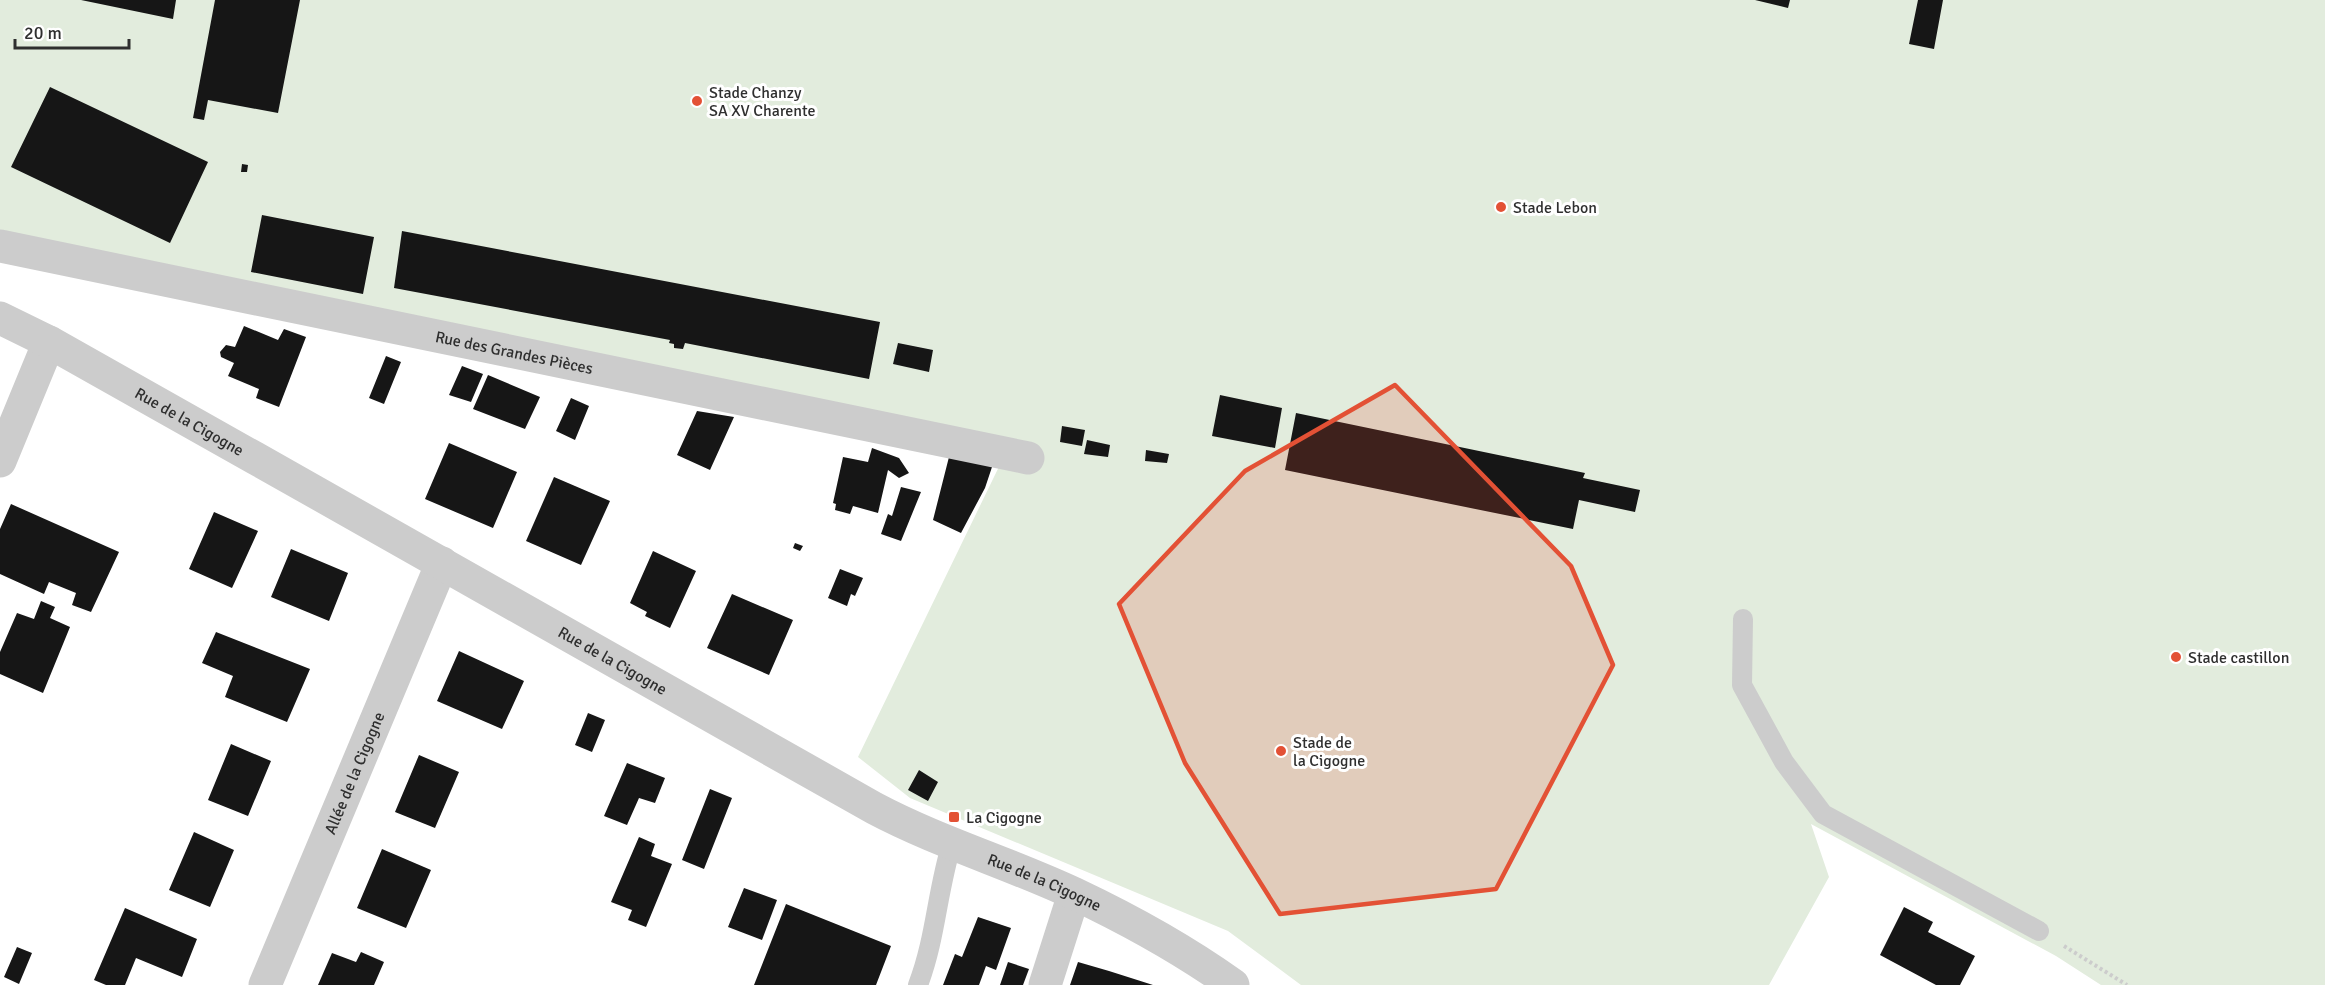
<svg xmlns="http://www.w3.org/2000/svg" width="2325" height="985" viewBox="0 0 2325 985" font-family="Signika,sans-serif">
  <rect width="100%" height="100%" fill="#fff"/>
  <!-- green -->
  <path fill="#e2ecdd" d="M0,0h2325v985h-224l-45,-29 -245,-132 18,53 -60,108h-468l-73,-54 -318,-133 -52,-41 152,-313 -1010,-213z"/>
  <!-- building -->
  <path fill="#161616" d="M81,0h95l-3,19z
    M215,0h85l-22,113 -70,-13 -4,20 -11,-2z
    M1755,0h35l-2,8z
    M1918,0h25l-9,49 -25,-5z
    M50,87l158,75 -38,81 -159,-76z
    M242,164l6,1 -1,7h-6z
    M262,215l112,22 -11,57 -112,-22z
    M402,231l478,91 -11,57 -184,-36 -2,6 -9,-1v-4l-5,-1 1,-3 -276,-52z
    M244,326l34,14 6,-11 22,8 -27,70 -23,-9 3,-9 -31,-13 6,-13 -13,-6 -1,-5 6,-7 9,2z
    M898,343l35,7 -4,22 -36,-8z
    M386,356l15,6 -17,42 -15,-6z
    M462,366l21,8 -12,28 -22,-7z
    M488,375l52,22 -15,32 -52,-20z
    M1220,395l62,13 -7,40 -63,-12z
    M571,398l18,8 -14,34 -19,-9z
    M697,411l37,6 -24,53 -33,-15z
    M1296,413l289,60 -2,5 57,12 -5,22 -56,-12 -6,29 -288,-59z
    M1062,426l23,4 -3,16 -22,-4z
    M1087,440l23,5 -2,12 -24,-3z
    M449,443l68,29 -24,56 -68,-29z
    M872,448l27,10 10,15 -10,5 -11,-8 -10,43 -25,-7 -3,8 -15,-4 1,-6 -3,-1 10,-46 25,5z
    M1146,450l23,4 -2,9 -22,-2z
    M950,453l43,11 -8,24 -24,45 -28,-13z
    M554,477l56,24 -29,64 -55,-24z
    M901,487l20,5 -20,49 -20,-7 7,-20 4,2z
    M11,504l108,48 -28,60 -19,-7 4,-12 -27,-11 -5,12 -44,-20v-45z
    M214,512l44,19 -26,57 -43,-19z
    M795,543l8,3 -3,5 -7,-3z
    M291,549l57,24 -19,48 -58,-24z
    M653,551l43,20 -26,57 -25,-12 2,-4 -17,-9z
    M840,569l23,9 -8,18 -4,-2 -4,12 -19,-8z
    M732,594l61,26 -24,55 -62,-27z
    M41,601l14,6 -5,11 20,9 -27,66 -43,-19v-22l17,-39 17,6z
    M216,632l94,37 -23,53 -62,-25 8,-21 -31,-13z
    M459,651l65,30 -22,48 -65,-28z
    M588,713l17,7 -13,32 -17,-7z
    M231,744l40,17 -23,55 -40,-16z
    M419,755l40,17 -24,56 -40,-16z
    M627,763l38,15 -10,25 -16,-5 -12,27 -23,-9z
    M919,770l19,12 -10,19 -20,-11z
    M710,789l22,9 -28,71 -22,-9z
    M194,832l40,18 -24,57 -41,-17z
    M639,837l16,7 -4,12 21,8 -26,63 -18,-7 4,-10 -21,-8z
    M382,849l49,21 -25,58 -49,-20z
    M744,888l33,12 -15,40 -34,-13z
    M786,904l105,42 -15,39h-122z
    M1904,907l29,15 -5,10 47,24 -15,29h-24l-56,-30z
    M125,908l72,31 -15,38 -46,-19 -11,27h-19l-12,-5z
    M978,917l33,11 -15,42 -10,-4 -7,19h-36l12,-31 7,3z
    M17,947l15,6 -13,31 -15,-7z
    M361,952l23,10 -10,23h-56l14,-32 24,9z
    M1008,962l21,7 -6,16h-23z
    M1078,962l31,9 44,14h-83z"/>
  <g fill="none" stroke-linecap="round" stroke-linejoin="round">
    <!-- path -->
    <path stroke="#ccc" stroke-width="4" stroke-dasharray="3 3" stroke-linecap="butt" d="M2064,946l63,39"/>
    <!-- service -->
    <path stroke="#ccc" stroke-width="20" d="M1743,619l-1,66 42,77 39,52 216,117
      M918,985c18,-47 19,-94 34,-142"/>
    <!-- minor -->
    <g stroke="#ccc" stroke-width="33">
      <path id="s1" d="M0,246l1028,212"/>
      <path d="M0,461l49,-119"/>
      <path id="s2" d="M265,985l177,-422"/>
      <path d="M1045,985l29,-91"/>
    </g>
    <!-- tertiary -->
    <path stroke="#ccc" stroke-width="33" id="s3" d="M0,318l49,24 206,116 619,350c64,34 135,55 201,86 55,26 109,56 158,91"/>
  </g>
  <!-- marked area -->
  <path fill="#e35135" fill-opacity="0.2" stroke="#e35135" stroke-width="4.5" stroke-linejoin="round" d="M1395,385l176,181 42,99 -117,224 -216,25 -95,-151 -66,-159 126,-133z"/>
  <!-- markers -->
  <g fill="#e35135" stroke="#fff" stroke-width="2">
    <circle cx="697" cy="101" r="6"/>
    <circle cx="1501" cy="207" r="6"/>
    <circle cx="2176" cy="657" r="6"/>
    <circle cx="1281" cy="751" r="6"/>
    <rect x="948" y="811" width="12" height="12" rx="3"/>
  </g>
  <g text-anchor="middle" stroke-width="6" stroke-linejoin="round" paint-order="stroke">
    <!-- poi labels -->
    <g font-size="16" fill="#2f2f2f" stroke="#fff" text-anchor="start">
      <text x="709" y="98">Stade Chanzy<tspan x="709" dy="18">SA XV Charente</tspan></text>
      <text x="1513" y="213">Stade Lebon</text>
      <text x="2188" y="663">Stade castillon</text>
      <text x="1293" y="748">Stade de<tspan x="1293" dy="18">la Cigogne</tspan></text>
      <text x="966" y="823">La Cigogne</text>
    </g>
    <!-- street labels -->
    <g font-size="16" fill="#2f2f2f" stroke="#fff">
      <text dy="6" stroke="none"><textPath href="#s1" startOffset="525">Rue des Grandes Pièces</textPath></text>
      <text dy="6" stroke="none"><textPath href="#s3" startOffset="216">Rue de la Cigogne</textPath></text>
      <text dy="6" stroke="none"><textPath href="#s3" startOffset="702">Rue de la Cigogne</textPath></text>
      <text dy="6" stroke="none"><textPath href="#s2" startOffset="230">Allée de la Cigogne</textPath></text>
      <text dy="6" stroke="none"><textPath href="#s3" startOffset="1188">Rue de la Cigogne</textPath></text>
    </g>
  </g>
  <!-- scale -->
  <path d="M15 39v9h114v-9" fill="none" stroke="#2f2f2f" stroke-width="3"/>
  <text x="24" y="39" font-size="18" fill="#2f2f2f" stroke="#ffffff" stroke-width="4.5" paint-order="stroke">20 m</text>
</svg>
